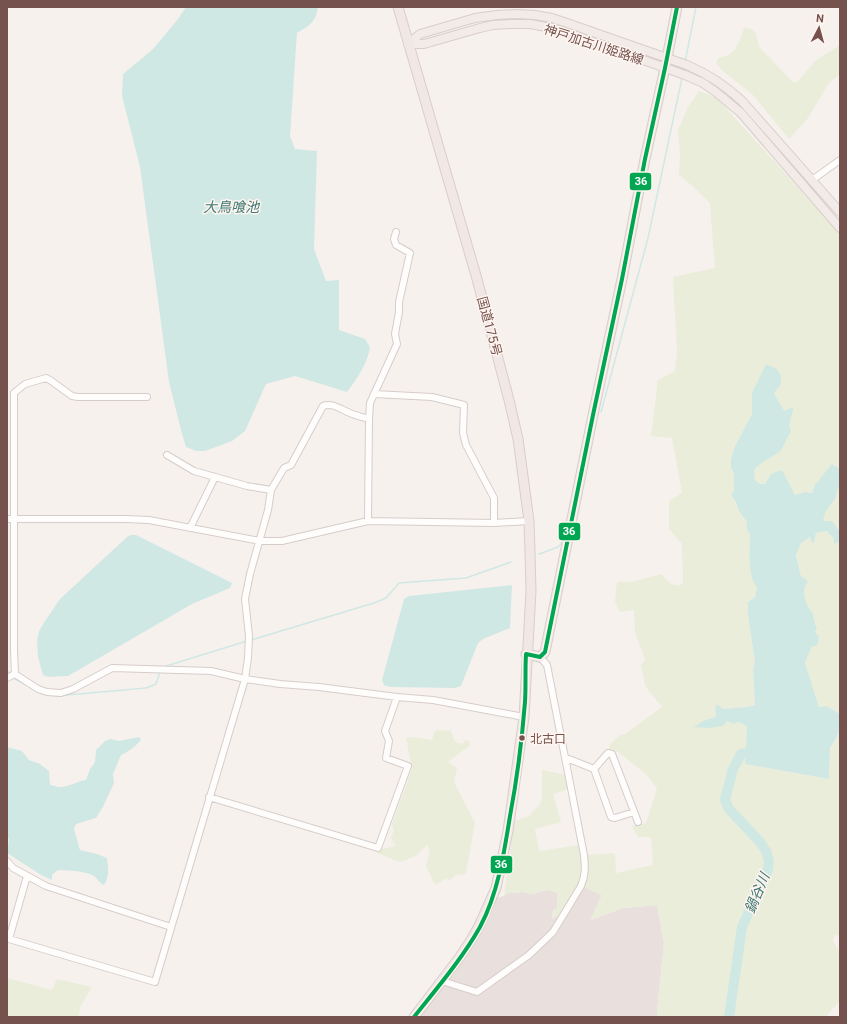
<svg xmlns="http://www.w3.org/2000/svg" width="847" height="1024" viewBox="0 0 847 1024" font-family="Roboto,'Noto Sans JP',sans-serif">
  <rect width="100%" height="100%" fill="#f7f1ee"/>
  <!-- industrial -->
  <path fill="#e9e0dd" d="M580,884l4,3 18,8 -11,25 32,-12 34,-3 7,38 -7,69v5h-238l27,-33 32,-45 18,-41 8,-2 4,-3 15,-1 8,2 16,-4 11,3 -1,15 -4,2 -1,9z"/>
  <!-- green -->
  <path fill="#e9edd9" d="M744,28c16,0 11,12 17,21l33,34 4,-2 17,-20 25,-16v29l-11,9 -21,35 -19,21 -36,-44 -30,-24 -7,-8 2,-5c4,-1 9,-2 12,-4 8,-6 11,-17 14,-26z
    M699,91l18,7 123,136v234h-1l-6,-4 -21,29 -7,-1 -10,3 -24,-21 -6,10h-5l-5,-4 -1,-10 6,-6 20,-12 14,-44 -10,3 -10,-18 6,-9 -28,9v21l-17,32 -4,13v9l3,5v18l-3,4 5,7 3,9 8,11v9l3,3 1,39 6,14 -2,10 -7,5v13l7,48 -2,6 2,36 -8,2 -24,2 -6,-5 -2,4 1,9 -11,3 22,1 7,3 4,-2 9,4 -2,38 84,15 1,-32 4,-3 6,-14v206l-5,-1 -2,6 7,11v49l-12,13 -1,3h-170v-4l7,-70 -7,-38 -34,3 -33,12 12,-25 -18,-8 4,-10 -1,-22 28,-2 1,20 37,-8 -2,-28h-13l-6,-11 14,-3 11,-34 -10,-14 -30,-24h-7l-1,-6 11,-10 5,-1 37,-27 -17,-21 -4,-21 4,-6 -10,-27 -1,-22 -14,2 -5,-11 2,-19h15l29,-8c6,5 11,14 20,11l2,-3 -1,-38 -13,-15v-28l13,-8 -10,-55 -21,-2 7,-56 17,-9 2,-18 -4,-76 42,-9 -5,-65 -15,-15 -16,-13 1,-20 -2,-25 10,-23z
    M839,486h1v46l-1,-2 -16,-9 3,-10 9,-12z
    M827,531l7,8v5l6,-3v173l-14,-8 -7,1 -14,-44 7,-17 5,-19 -3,-7 -1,-7c-5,-3 -9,-16 -9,-22 0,-3 3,-7 4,-10l-7,-5c-1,-10 -9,-25 1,-34 3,-2 6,-3 9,-5l1,5h2l2,-9z
    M438,730l13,1 4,11 8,2 1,-3 4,-1 2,5 -22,17 9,6 -3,14 21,41 -9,50 -5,2 -4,-1 -7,6 -5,-1 -10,6 -9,-19 4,-15 -3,-6 -11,11 -16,6 -23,-9v-3l19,-4 -5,-8 3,-8 -2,-6 20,-55 -6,-31 5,-1 21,3 2,-8z
    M542,770l24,5 3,14 -16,5 8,28 -26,7 4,22 41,-6 4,25 -2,8 -19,35 -11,6 1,-9 4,-2v-15l-10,-3 -16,4 -8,-2 -15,1 -4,3 10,-75 15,-5 4,-5 6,-5 3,-7z
    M7,978l45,12 5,-11 35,8 -12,20 -1,10h-72z"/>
  <!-- water -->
  <path fill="#d0e8e4" d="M186,7h132c-2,15 -9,19 -21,26l-7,103 5,13 22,2 -3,98 12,32 13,-1v50l26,9 5,8c-2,16 -13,32 -23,45l-52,-16 -29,8 -21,47 -13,10 -27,10h-9l-10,-4 -4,-13 -13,-52 -29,-215 -18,-71 1,-22 30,-25 25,-30z
    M766,364l11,5 4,7v8l-7,9 10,18 10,-4 -5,18 2,6 -11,21 -20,12 -6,6 1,10 5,4h5l6,-10 11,-4 13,25 10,-3 7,1 3,-8 17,-21 7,4h1v18h-1l-4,13 -9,12 -3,10h9l8,11v9l-6,3v-5l-7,-8 -11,2 -2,9 -2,1 -2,-6 -9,6 -5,12 5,21 7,5c-1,3 -4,7 -4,10 0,6 4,19 9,22l1,7 3,8 -2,4 4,5 -2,9h-5l-7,17 14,44 7,-1 14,8v16l-7,14 -3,3 -1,32 -84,-15 2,-38 -9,-4 -4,2 -7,-3 -4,5 -13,2 -16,-1 11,-7 11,-3 -1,-9 2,-4 6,5 24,-2 8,-2 -2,-36 2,-6 -7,-48v-13l7,-5 2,-10c-10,-10 -7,-39 -7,-53l-3,-3v-9l-8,-11 -3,-9 -5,-7 3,-4v-18l-3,-5v-9l4,-13 17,-32v-21z
    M131,535h5l96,48 -2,5 -38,16 -124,72 -20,1 -5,-2 -5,-18 -1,-16 2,-10 6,-10 15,-22 67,-62z
    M512,585l-2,43 -27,11 -5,4 -17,43 -6,2 -65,-1 -6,-2 -2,-5 22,-81 5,-3z
    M139,737l2,3c-5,6 -13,12 -20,15l-8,19 1,9 -11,24 -7,11 -20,6 -2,5 6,21 17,4 10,4c1,9 3,19 -3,27 -5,-2 -6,-6 -10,-9 -11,-6 -24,-5 -36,-6l-6,5v5l-11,-5 -34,-22 2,-14 -2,-3v-89l15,4 7,9 11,4 9,7 1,14c3,0 7,2 10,2 9,0 17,-6 26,-7l4,-11 5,-7 1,-12 9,-9 6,-2 8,2z"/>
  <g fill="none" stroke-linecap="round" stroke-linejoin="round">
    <!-- stream -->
    <path stroke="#d0e8e4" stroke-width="1.5" d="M685,62l11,-55
      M601,412l47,-174 34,-160
      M574,487l13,-64
      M539,554l19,-7 3,-3 6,-23
      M251,640l123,-37 12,-5 13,-15 67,-5 45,-16
      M163,667l84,-26
      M7,673l2,-1 1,2
      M13,677l2,2 11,6
      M44,694l12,2 90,-8 10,-4 4,-12"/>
    <!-- river -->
    <path stroke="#d0e8e4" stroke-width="10" d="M729,1017l13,-90 26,-57 1,-9 -3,-10 -6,-9 -31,-33 -4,-9 8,-31 8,-15 16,-3"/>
    <defs>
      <path id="minor" d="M812,180l28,-20
        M374,394l58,3 32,8 -1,28 3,12 28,53v25
        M271,490l13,-22 7,-3 32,-59c9,-4 19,4 27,7 6,3 13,4 19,6
        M7,519h119l23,1 111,21h22l86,-20 126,2 35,-2
        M368,521l1,-102 1,-16 27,-59 -2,-10 4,-22v-10l11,-49 -14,-8 -2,-6 2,-7
        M190,528l25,-51
        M15,674l23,15 9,3 14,1 12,-4 39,-21 99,3 34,8 35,5 39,3 78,10 36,3 91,17
        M15,674l-1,-24v-257l11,-9 21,-6 4,2 22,16 6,1h69
        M7,678l8,-4
        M566,759h3l25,10 14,-16 4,1 26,68
        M594,769l17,48 4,1 19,-6
        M209,797l169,51 30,-82 -22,-8 3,-17 -4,-10 12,-34
        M7,861l6,7 33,18 125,41
        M27,876l-18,63 146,43 90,-303 3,-21 1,-22 -4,-37 5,-25 18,-64 3,-20 -24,-4 -53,-15 -27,-16
        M442,981l35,11 52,-37 24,-23 28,-46c5,-11 4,-20 3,-31l-37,-190 -7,-8"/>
      <path id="major" d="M408,44l12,-10 55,-16 22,-3 19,-1 19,1 17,3 15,5 120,42c21,9 38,20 55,36l98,111
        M408,44h16l56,-16 13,-3 18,-1h19l22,4 19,6 114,41 18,8 13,9 25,21 99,115"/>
      <path id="highway" d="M398,7l79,272 32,121 9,39 11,82 1,31 1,39 -7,126 -16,114 -12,57 -17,38 -8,14 -12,18 -45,59
        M526,654l14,3 5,-5 48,-237 29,-136 23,-120 20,-91 12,-61"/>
    </defs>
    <!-- minor casing -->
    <use href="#minor" stroke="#d6cdca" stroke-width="8"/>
    <!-- major casing -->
    <use href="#major" stroke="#d8cecb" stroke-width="10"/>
    <!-- highway casing -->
    <use href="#highway" stroke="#d8cecb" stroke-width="11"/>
    <!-- minor -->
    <use href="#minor" stroke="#fefdfc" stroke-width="6"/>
    <!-- major -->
    <use href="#major" stroke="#f2ebe7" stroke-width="8"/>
    <!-- highway -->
    <use href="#highway" stroke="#f1e7e6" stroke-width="9"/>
    <defs>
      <path id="bus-1" d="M414,1017c23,-29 48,-58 66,-90 18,-34 24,-73 30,-111 7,-37 12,-76 15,-114 1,-16 0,-32 1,-48l14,3 5,-5 48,-237 29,-136 23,-120 20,-91 12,-61"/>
    </defs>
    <!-- bus-1 casing -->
    <use href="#bus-1" stroke="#fef5f0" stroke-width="7"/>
    <!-- bus-1 -->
    <use href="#bus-1" stroke="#00a651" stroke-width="4"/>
  </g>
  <!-- markers -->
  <circle fill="#75524e" stroke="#fef5f0" stroke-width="1.5" cx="522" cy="738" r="3.5"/>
  <g text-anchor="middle" stroke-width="3" stroke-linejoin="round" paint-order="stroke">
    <!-- bus labels -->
    <g font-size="12" fill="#75524e" stroke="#fef5f0" text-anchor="start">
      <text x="530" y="743">北古口</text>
    </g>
    <!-- street labels -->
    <g font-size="13" fill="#75524e" stroke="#fef5f0">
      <text transform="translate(594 44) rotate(18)" y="5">神戸加古川姫路線</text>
      <text transform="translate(490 326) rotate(75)" y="5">国道175号</text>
    </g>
    <!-- water labels -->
    <g font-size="14" font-style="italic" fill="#427974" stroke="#fef5f0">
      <text x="231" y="212">大鳥喰池</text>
      <text transform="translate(757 893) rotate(-67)" y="5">鍋谷川</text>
    </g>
  </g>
  <g stroke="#fef5f0" stroke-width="1.5">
    <rect x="629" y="172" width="23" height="19" rx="4" fill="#00a651"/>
    <rect x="558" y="522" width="23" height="19" rx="4" fill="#00a651"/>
    <rect x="490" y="855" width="23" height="19" rx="4" fill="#00a651"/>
  </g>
  <g font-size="11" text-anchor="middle" font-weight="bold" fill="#fff">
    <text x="641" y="185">36</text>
    <text x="569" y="535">36</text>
    <text x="501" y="868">36</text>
  </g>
  <!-- border -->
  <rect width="847" height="1024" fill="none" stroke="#75524e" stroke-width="16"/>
  <!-- north arrow -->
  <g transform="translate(819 28) rotate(6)" stroke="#fef5f0" stroke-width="3" paint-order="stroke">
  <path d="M0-3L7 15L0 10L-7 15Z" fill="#75524e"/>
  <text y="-6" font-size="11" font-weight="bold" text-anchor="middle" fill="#75524e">N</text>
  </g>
</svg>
